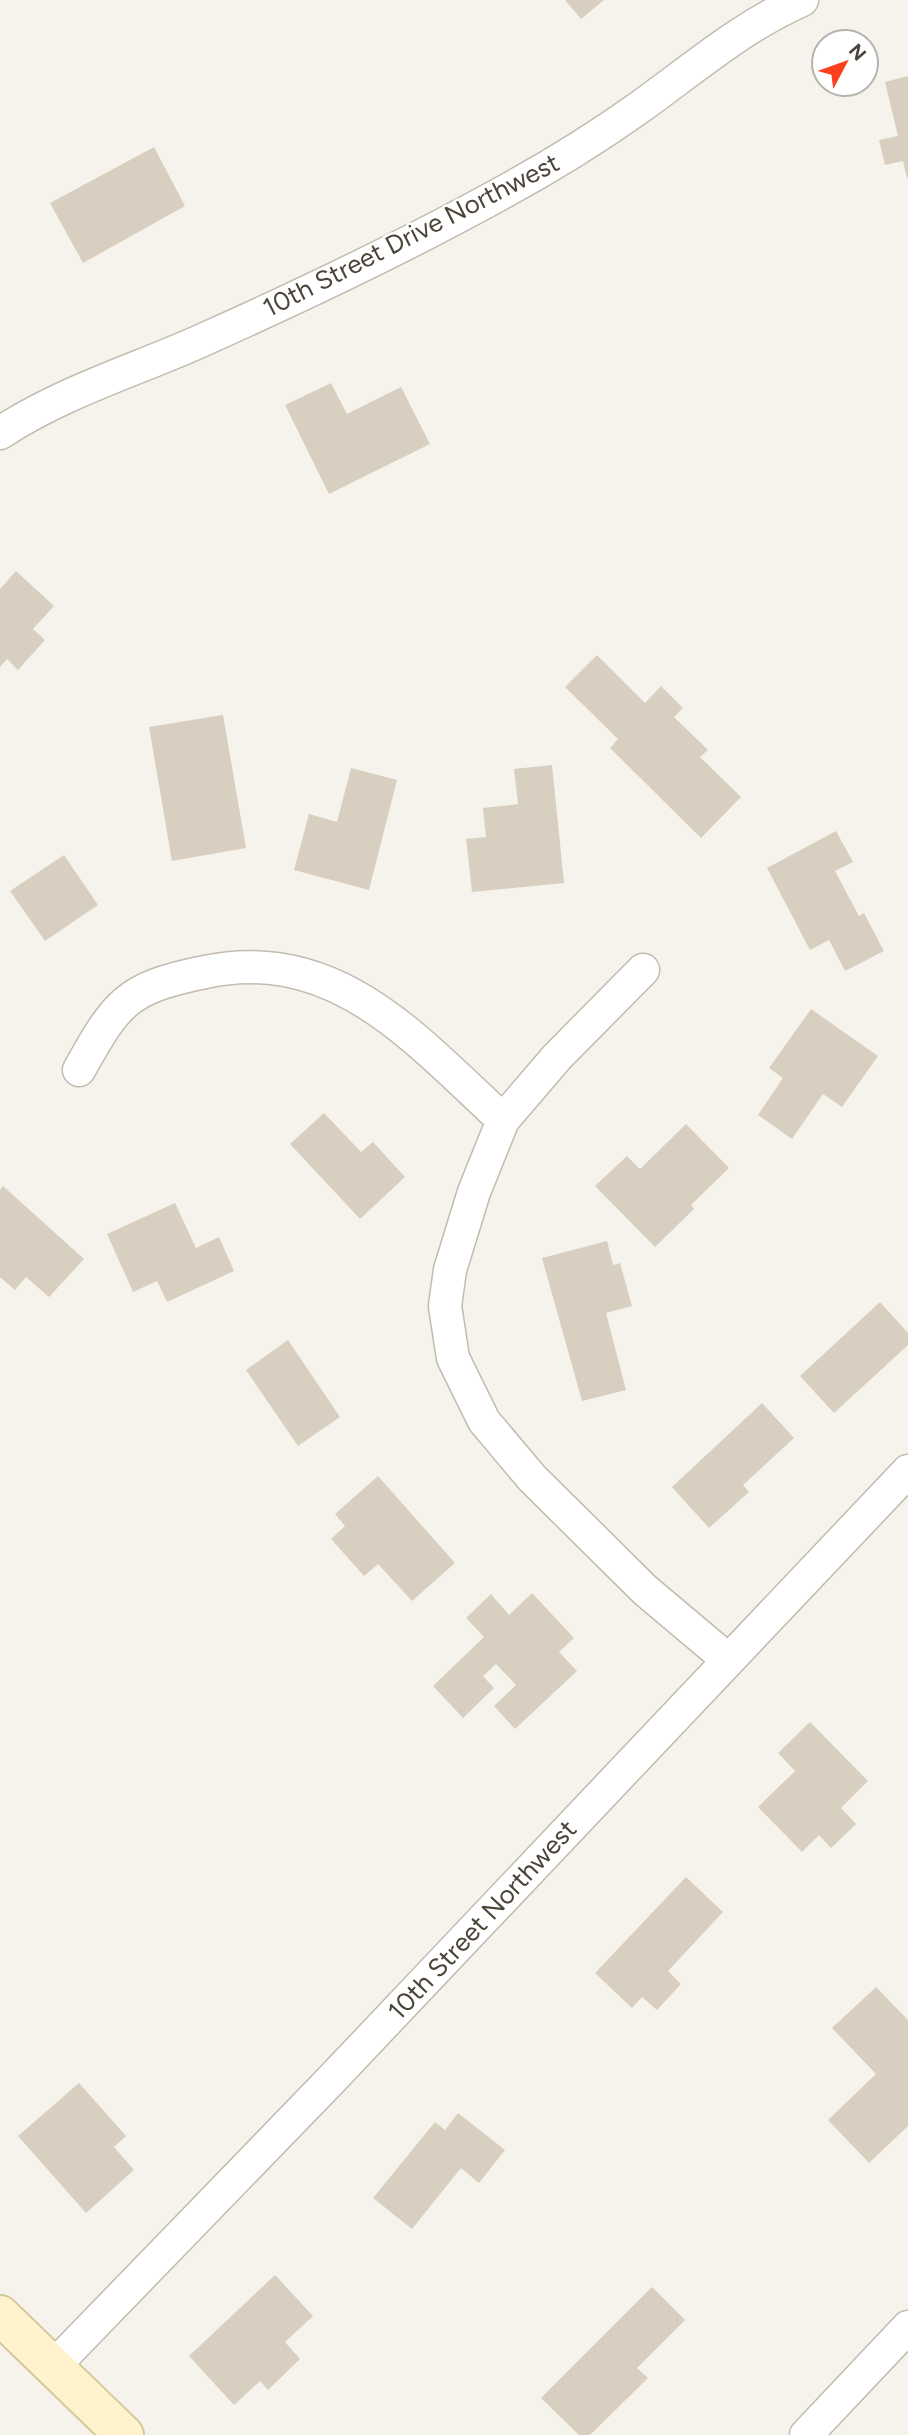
<svg xmlns="http://www.w3.org/2000/svg" width="908" height="2435" viewBox="0 0 908 2435" font-family="Figtree,sans-serif">
  <rect width="100%" height="100%" fill="#f6f3ec"/>
  <!-- building -->
  <path fill="#d8cfc1" d="M565,0h39l-23,19z
    M908,76v102h-1l-4,-17 -18,4 -6,-25 19,-4 -13,-54z
    M154,147l31,59 -102,57 -33,-60z
    M331,383l16,31 54,-27 29,57 -101,50 -44,-89z
    M16,571l38,35 -21,23 12,11 -27,30 -11,-11 -7,8v-78z
    M597,655l48,48 16,-17 22,22 -9,9 34,33 -8,7 41,40 -40,41 -91,-90 8,-9 -53,-52z
    M223,715l23,133 -74,13 -23,-134z
    M552,765l12,118 -92,9 -6,-53 20,-2 -3,-29 35,-4 -4,-35z
    M351,768l46,12 -28,110 -75,-20 15,-56 28,8z
    M836,831l17,31 -18,9 24,45 5,-3 20,38 -39,20 -16,-31 -19,10 -43,-82z
    M64,855l34,50 -53,36 -35,-50z
    M811,1009l67,47 -36,51 -19,-13 -31,45 -34,-24 25,-37 -14,-10z
    M324,1113l37,39 12,-10 32,35 -45,42 -70,-75z
    M686,1124l43,44 -38,37 3,4 -39,38 -60,-61 32,-30 13,13z
    M3,1186l81,73 -35,38 -23,-20 -11,13 -15,-13v-87z
    M175,1203l21,45 23,-11 15,34 -67,31 -10,-21 -24,11 -26,-58z
    M607,1241l6,24 7,-2 12,43 -26,7 20,77 -44,11 -40,-143z
    M880,1302l28,31v12l-74,68 -34,-37z
    M288,1340l52,77 -42,29 -52,-76z
    M762,1403l32,35 -51,47 6,7 -40,36 -37,-41z
    M378,1476l77,87 -43,38 -34,-37 -14,12 -33,-37 14,-13 -10,-12z
    M532,1593l42,45 -15,14 18,19 -62,58 -21,-23 22,-21 -20,-21 -13,12 11,12 -31,30 -30,-32 51,-49 -18,-19 25,-24 18,21z
    M810,1722l58,59 -27,27 15,16 -25,24 -12,-13 -17,17 -44,-45 37,-36 -17,-18z
    M686,1877l37,35 -55,59 13,13 -24,26 -15,-13 -10,11 -37,-35z
    M876,1987l32,33v106l-39,37 -41,-43 48,-46 -44,-46z
    M79,2083l47,53 -12,11 20,23 -48,43 -68,-77z
    M458,2113l47,37 -26,33 -18,-15 -49,61 -39,-31 62,-76 10,8z
    M275,2275l38,41 -28,26 15,17 -32,31 -8,-9 -26,24 -45,-49z
    M652,2287l33,33 -48,48 11,10 -58,57h-11l-38,-37z"/>
  <g fill="none" stroke-linecap="round" stroke-linejoin="round">
    <defs>
      <path id="minor" d="M0,433c61,-40 130,-61 196,-90 103,-46 206,-95 304,-149 48,-26 95,-55 140,-87 53,-38 101,-80 162,-107
        M643,970l-86,87 -54,63 -29,72 -24,78 -5,36 8,52 31,63 48,57 113,112 82,69
        M79,1070c38,-68 47,-82 126,-98 131,-28 211,68 298,148
        M53,2367l278,-287 577,-609
        M806,2435l102,-108"/>
      <path id="secondary" d="M0,2315l124,120"/>
    </defs>
    <!-- minor casing -->
    <use href="#minor" stroke="#c2bbae" stroke-width="35"/>
    <!-- secondary casing -->
    <use href="#secondary" stroke="#d6c79b" stroke-width="42"/>
    <!-- minor -->
    <use href="#minor" stroke="#fff" stroke-width="32"/>
    <!-- secondary -->
    <use href="#secondary" stroke="#fff3cd" stroke-width="38"/>
  </g>
  <g text-anchor="middle" stroke-width="5" stroke-linejoin="round" paint-order="stroke">
    <!-- street labels -->
    <g font-size="26" fill="#4b4439" stroke="#fff">
      <text transform="translate(411 235) rotate(-27)" y="9">10th Street Drive Northwest</text>
      <text transform="translate(482 1920) rotate(-47)" y="9">10th Street Northwest</text>
    </g>
  </g>
  <!-- north arrow -->
  <g transform="translate(845 63) rotate(49)"><circle r="33" fill="#ffffff" stroke="#b7b4b0" stroke-width="2"/>
  <path d="M0-5L12 26L0 18L-12 26Z" fill="#fc3f1d"/>
  <text y="-10" font-size="19" font-weight="bold" text-anchor="middle" fill="#4b4439">N</text>
  </g>
</svg>
